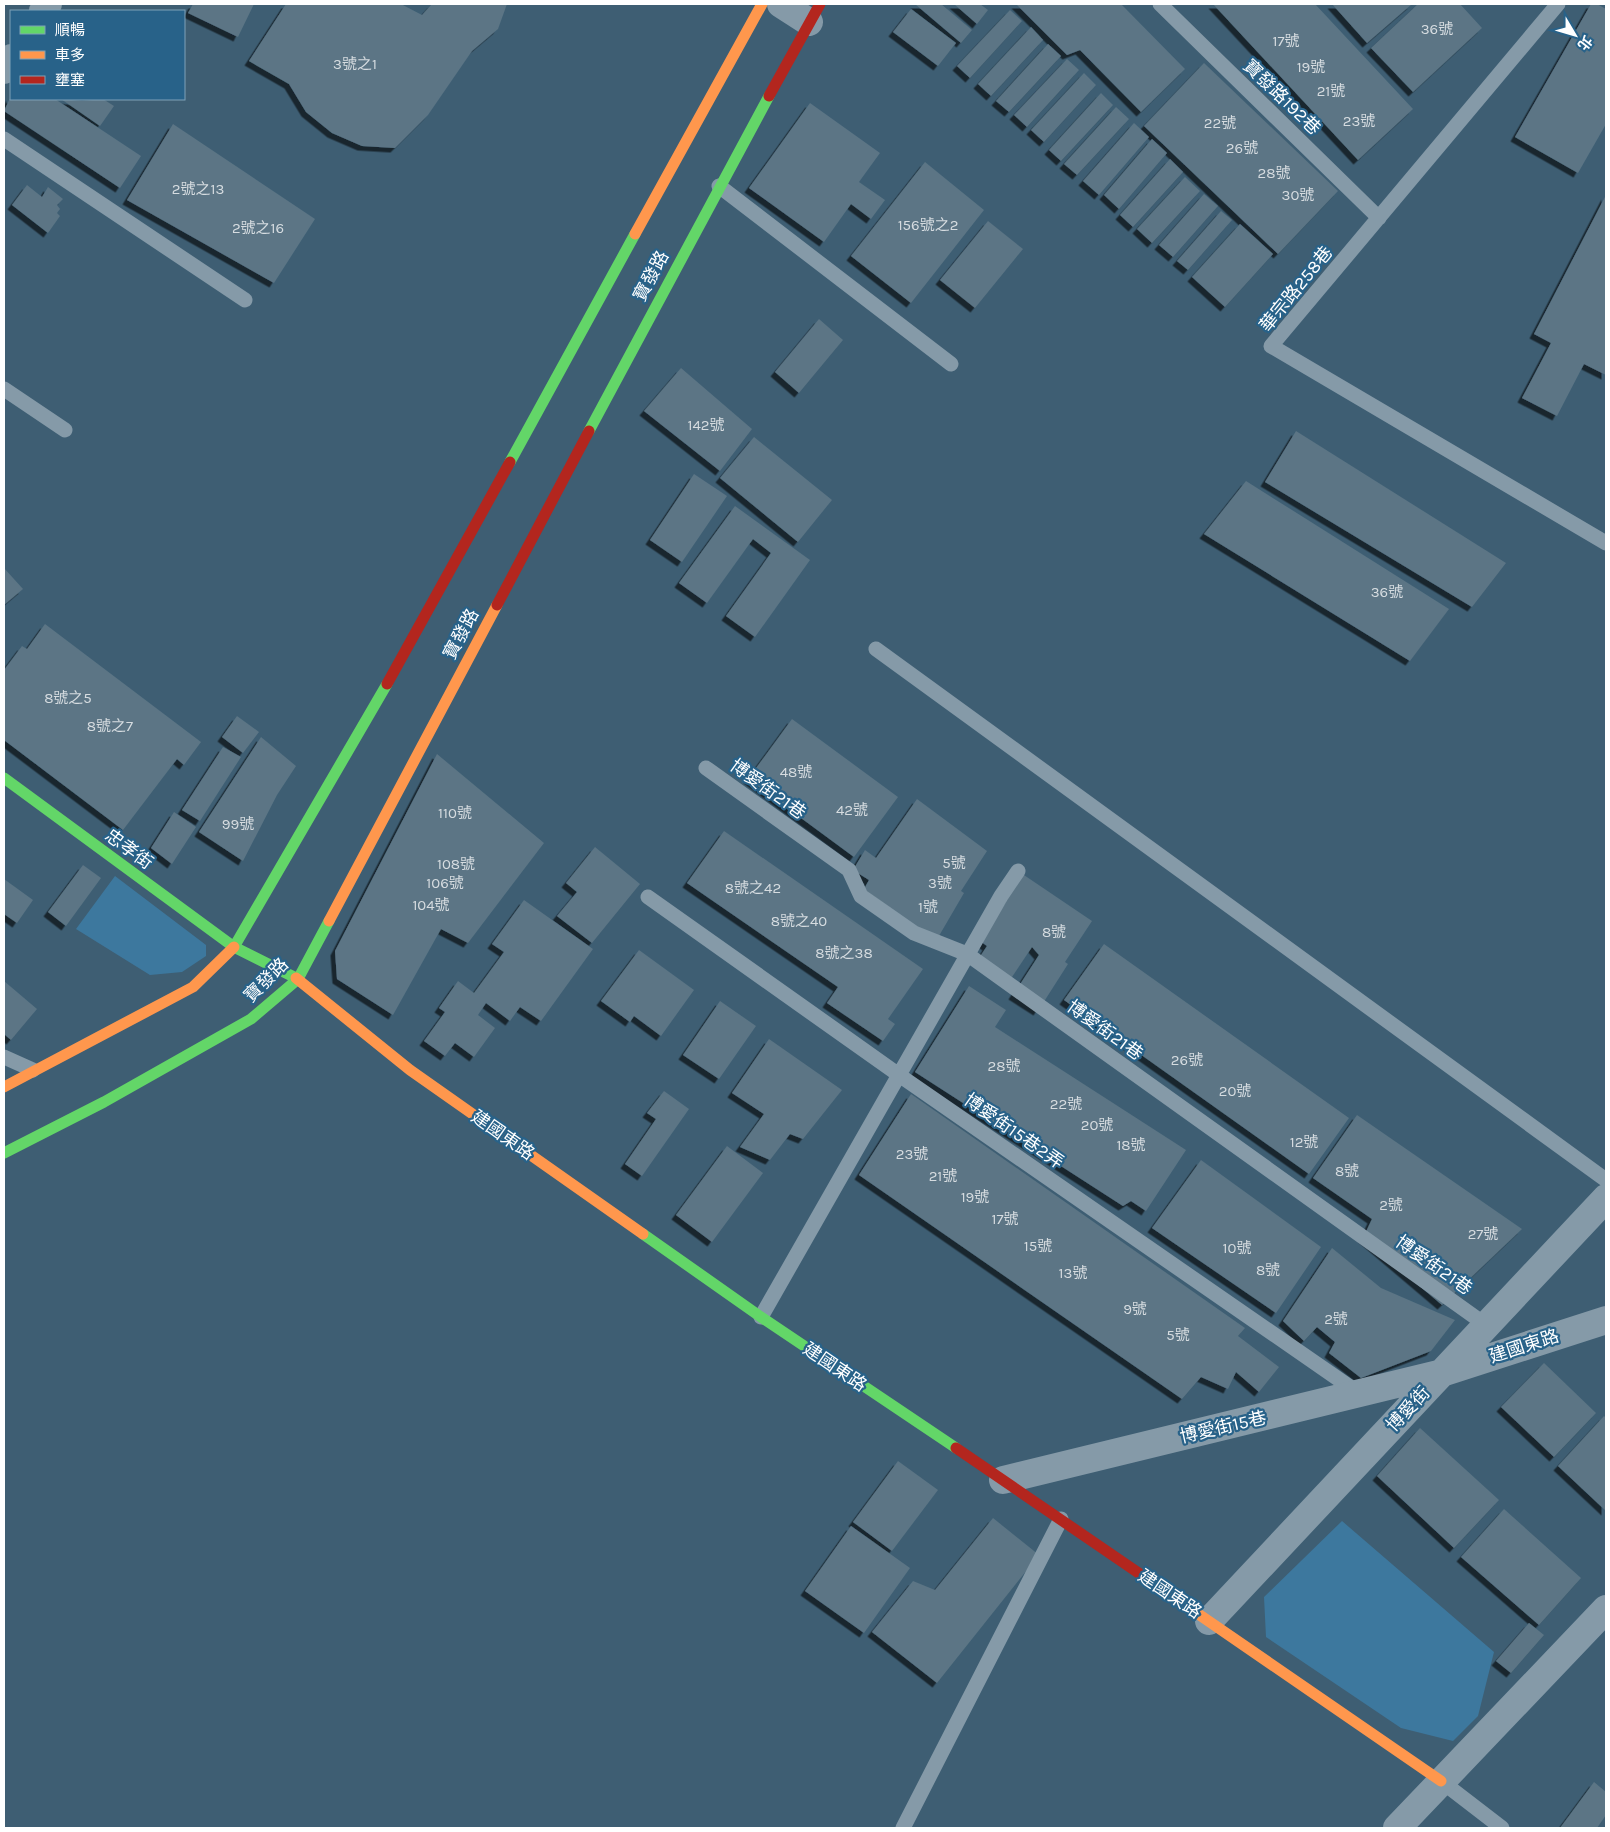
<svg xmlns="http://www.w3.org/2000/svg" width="1610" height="1832" viewBox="0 0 1610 1832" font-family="Karla,'Noto Sans TC',sans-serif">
  <defs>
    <filter id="shadow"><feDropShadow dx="-4.5" dy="4.5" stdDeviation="0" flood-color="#0009"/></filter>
  </defs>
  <rect width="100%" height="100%" fill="#3e5e73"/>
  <!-- green -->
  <path fill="#3d789e" d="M115,876l91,69v11l-24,16 -32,3 -74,-46z
    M1342,1521l152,131 -16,64 -25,25 -52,-13 -135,-91 -2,-40z"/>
  <!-- building -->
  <path fill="#5b7585" filter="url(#shadow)" d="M193,4h61l-16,33 -50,-24z
    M286,4h115l21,11 10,-11h75l-9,25 -26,22 -44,64 -33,33 -33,-2 -30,-13 -26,-21 -17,-28 -40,-23z
    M915,4h26l31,26 -11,13z
    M954,4h26l8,6 -11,14z
    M1016,4h105l64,65 -44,43 -61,-62 -13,5z
    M1213,4h102l98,105 -55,51z
    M1332,4h80l-45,39z
    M1418,4h42l22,24 -69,64 -42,-44z
    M1591,4h6l9,5v115l-28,49 -63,-36z
    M911,9l45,34 -18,23 -45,-34z
    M1010,10l12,11 -52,57 -13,-12z
    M1031,27l12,13 -52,56 -13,-12z
    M1048,44l13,12 -52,56 -13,-11z
    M1067,59l12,11 -52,57 -13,-12z
    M1204,63l134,128 -60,63 -134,-128z
    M1084,73l12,12 -52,57 -13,-12z
    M1101,93l12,12 -52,56 -12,-11z
    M11,96v3h44l86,57 -21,32 -116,-77z
    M61,99l21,2 21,-2 11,7 -14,20z
    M810,103l70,50 -21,29 26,18 -14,19 -20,-15 -27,38 -75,-54z
    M1116,107l13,12 -52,56 -13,-11z
    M1134,123l15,14 -50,58 -16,-14z
    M173,124l142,95 -41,64 -147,-83z
    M1152,139l15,14 -48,56 -15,-14z
    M1170,159l13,13 -50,55 -13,-12z
    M925,162l59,48 -73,93 -60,-47z
    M1185,177l15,14 -48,52 -15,-14z
    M27,185l15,12 6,-10 15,12 -6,6 3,4 -3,4 3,3 -12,17 -36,-28z
    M1204,194l14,12 -45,51 -14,-12z
    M1606,195v180l-22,-11 -27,52 -35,-18 29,-55 -17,-9z
    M1221,211l11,9 -44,50 -11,-9z
    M988,221l35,28 -48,59 -35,-28z
    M1240,224l33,30 -48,53 -33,-30z
    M819,319l24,21 -44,53 -24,-21z
    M681,368l71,61 -32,42 -76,-60z
    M1296,431l210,132 -34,44 -207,-125z
    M754,437l78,63 -34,42 -78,-64z
    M694,474l33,22 -45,66 -32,-22z
    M1246,481l203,128 -39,52 -206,-127z
    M735,506l75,54 -55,77 -29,-21 45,-63 -18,-14 -46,64 -28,-20z
    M4,568l19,21 -19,16z
    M45,624l156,118 -17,23 -7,-6 -54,71 -119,-90v-70l18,-24 5,3z
    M237,716l22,16 -16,21 -21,-16z
    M792,719l106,78 -44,60 -106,-78z
    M261,737l35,29 -19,29 -34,66 -44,-29z
    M223,747l18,10 -41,64 -18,-11z
    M437,754l107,89 -76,100 -27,-14 -48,86 -56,-36 -2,-28z
    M917,799l70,52 -26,40 3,2 -28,48 -72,-52 5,-9 -16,-10 12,-20 11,8z
    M174,812l22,15 -24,37 -21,-16z
    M724,831l199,138 -35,50 7,5 -12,17 -56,-38 11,-16 -151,-104z
    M595,847l45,37 -48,59 -35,-27 20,-24 -11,-9z
    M83,865l18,13 -35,48 -18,-14z
    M1018,871l74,50 -27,41 3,2 -30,47 -25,-16 26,-40 -7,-8 -24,36 -31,-22 10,-15 -7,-5 26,-39 -5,-6z
    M4,879l29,21 -16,23 -13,-9z
    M524,900l69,49 -52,72 -21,-14 -10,14 -24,-18 -8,12 17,13 -21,29 -19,-14 -10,13 -21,-15 21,-29 -6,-4 19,-27 16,12 30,-41 -12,-8z
    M1104,944l245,174 -40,56 -245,-174z
    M639,950l55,40 -33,46 -27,-20 -4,6 -29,-21z
    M4,981l33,28 -26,31 -7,-6z
    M969,986l37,24 -11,17 191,123 -40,61 -15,-10 -8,5 -208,-134z
    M720,1001l36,25 -37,53 -36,-24z
    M769,1039l73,51 -39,49 -13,-5 -20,26 -30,-13 24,-33 -32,-21z
    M664,1091l25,18 -47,67 -17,-12 31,-45 -9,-6z
    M911,1094l334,234 -7,8 41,31 -20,25 -23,-20 -8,17 -27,-12 -19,22 -323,-224z
    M1357,1115l165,114 -80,76 -79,-67 9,-19 -59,-41z
    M727,1146l36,27 -51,69 -36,-27z
    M1201,1160l120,87 -45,66 -124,-85z
    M1332,1248l49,40 74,32 -24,31 -70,27 -32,-25 6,-11 -18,-15 -13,14 -21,-20z
    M1544,1363l52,50 -42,44 -53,-50z
    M1604,1416l2,2v93l-48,-45z
    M1420,1428l79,72 -45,48 -77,-72z
    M898,1461l40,29 -46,61 -39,-29z
    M1504,1509l77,69 -42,47 -78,-68z
    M993,1518l46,37 -102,128 -65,-51 41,-51 22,9z
    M851,1526l59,42 -46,65 -59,-42z
    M1529,1623l15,12 -33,38 -15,-12z
    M1594,1782l12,10v23l-9,13h-37z"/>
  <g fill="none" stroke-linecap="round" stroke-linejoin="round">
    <!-- lane -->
    <path stroke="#859aa8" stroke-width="15" d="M1160,4l219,214
      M1558,4l-287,342 335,197
      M4,139l241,161
      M719,186l232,178
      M4,389l61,41
      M876,649l730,531
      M706,768l143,102 12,26 53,37 53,21 519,371
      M648,897l251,178 461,319
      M4,1057l29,13
      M761,1317l240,-421 17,-25
      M1441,1781l61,47
      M903,1828l158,-309"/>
    <!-- street -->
    <path stroke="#859aa8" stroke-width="28" d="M781,4l28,18
      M43,11l5,-7
      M4,70l7,-12
      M1003,1480l439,-107 164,-53
      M1209,1621l397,-423
      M1397,1828l209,-219"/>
    <!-- fast -->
    <path stroke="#63d668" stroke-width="11" d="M589,431l180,-335
      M510,462l125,-228
      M4,778l230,169 62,31
      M234,947l153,-263
      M4,1153l100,-51 147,-83 47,-40 31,-58
      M643,1234l118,83 195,131"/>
    <!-- slow -->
    <path stroke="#ff974d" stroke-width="11" d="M635,234l127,-230
      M329,921l168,-316
      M296,978l114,92 233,164
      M4,1087l189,-100 41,-40
      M1143,1576l298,205"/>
    <!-- jam -->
    <path stroke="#b3261e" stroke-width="11" d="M769,96l51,-92
      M497,605l92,-174
      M387,684l123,-222
      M956,1448l187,128"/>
  </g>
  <g text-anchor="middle" stroke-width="4.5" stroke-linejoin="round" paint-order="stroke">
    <!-- number labels -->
    <g font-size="15" fill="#d6dce0">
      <text x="1437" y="34">36號</text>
      <text x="1286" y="46">17號</text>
      <text x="355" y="69">3號之1</text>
      <text x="1311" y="72">19號</text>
      <text x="1331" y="96">21號</text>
      <text x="1359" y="126">23號</text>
      <text x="1220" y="128">22號</text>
      <text x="1242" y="153">26號</text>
      <text x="1274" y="178">28號</text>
      <text x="198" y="194">2號之13</text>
      <text x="1298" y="200">30號</text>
      <text x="928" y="230">156號之2</text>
      <text x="258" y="233">2號之16</text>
      <text x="706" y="430">142號</text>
      <text x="1387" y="597">36號</text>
      <text x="68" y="703">8號之5</text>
      <text x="110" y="731">8號之7</text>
      <text x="796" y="777">48號</text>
      <text x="852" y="815">42號</text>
      <text x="455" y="818">110號</text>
      <text x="238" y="829">99號</text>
      <text x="954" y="868">5號</text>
      <text x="456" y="869">108號</text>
      <text x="445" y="888">106號</text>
      <text x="940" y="888">3號</text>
      <text x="753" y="893">8號之42</text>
      <text x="431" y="910">104號</text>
      <text x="928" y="912">1號</text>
      <text x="799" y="926">8號之40</text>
      <text x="1054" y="937">8號</text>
      <text x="844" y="958">8號之38</text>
      <text x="1187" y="1065">26號</text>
      <text x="1004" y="1071">28號</text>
      <text x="1235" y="1096">20號</text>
      <text x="1066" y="1109">22號</text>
      <text x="1097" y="1130">20號</text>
      <text x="1304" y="1147">12號</text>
      <text x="1131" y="1150">18號</text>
      <text x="912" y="1159">23號</text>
      <text x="1347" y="1176">8號</text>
      <text x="943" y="1181">21號</text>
      <text x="975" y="1202">19號</text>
      <text x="1391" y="1210">2號</text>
      <text x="1005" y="1224">17號</text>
      <text x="1483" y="1239">27號</text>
      <text x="1038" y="1251">15號</text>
      <text x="1237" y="1253">10號</text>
      <text x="1268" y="1275">8號</text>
      <text x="1073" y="1278">13號</text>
      <text x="1135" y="1314">9號</text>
      <text x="1336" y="1324">2號</text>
      <text x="1178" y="1340">5號</text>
    </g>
    <!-- street labels -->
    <g font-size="18" fill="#fff" stroke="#286289">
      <text transform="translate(1282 97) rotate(44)" y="6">寶發路192巷</text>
      <text transform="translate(651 276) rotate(-62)" y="6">寶發路</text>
      <text transform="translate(1296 289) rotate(-51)" y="6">華宗路258巷</text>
      <text transform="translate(461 634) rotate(-62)" y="6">寶發路</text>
      <text transform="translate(768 789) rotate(36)" y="6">博愛街21巷</text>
      <text transform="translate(129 849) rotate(36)" y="6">忠孝街</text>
      <text transform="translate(266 980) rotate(-45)" y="6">寶發路</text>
      <text transform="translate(1105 1030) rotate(36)" y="6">博愛街21巷</text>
      <text transform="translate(1014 1131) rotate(35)" y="6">博愛街15巷2弄</text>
      <text transform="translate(503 1135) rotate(35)" y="6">建國東路</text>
      <text transform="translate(1434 1265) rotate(35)" y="6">博愛街21巷</text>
      <text transform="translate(1524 1346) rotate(-18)" y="6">建國東路</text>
      <text transform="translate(835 1367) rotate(34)" y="6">建國東路</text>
      <text transform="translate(1408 1409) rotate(-47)" y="6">博愛街</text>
      <text transform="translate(1223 1427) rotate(-13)" y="6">博愛街15巷</text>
      <text transform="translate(1170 1594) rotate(34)" y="6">建國東路</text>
    </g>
  </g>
  <!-- border -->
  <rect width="1610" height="1832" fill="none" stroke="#ffffff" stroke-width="10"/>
  <!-- legend -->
  <rect x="10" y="10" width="175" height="90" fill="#286289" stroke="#7ea1b8"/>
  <rect x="20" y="26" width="25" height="8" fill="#63d668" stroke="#7ea1b8"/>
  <text x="55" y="35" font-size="15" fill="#ffffff">順暢</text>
  <rect x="20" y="51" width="25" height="8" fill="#ff974d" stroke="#7ea1b8"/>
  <text x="55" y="60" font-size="15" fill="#ffffff">車多</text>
  <rect x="20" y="76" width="25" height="8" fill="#b3261e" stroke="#7ea1b8"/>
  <text x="55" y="85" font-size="15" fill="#ffffff">壅塞</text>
  <!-- north arrow -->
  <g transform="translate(1575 35) rotate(128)" stroke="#286289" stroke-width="4" paint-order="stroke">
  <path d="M0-4L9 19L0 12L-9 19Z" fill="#ffffff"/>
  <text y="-8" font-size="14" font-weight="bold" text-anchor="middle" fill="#ffffff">北</text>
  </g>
</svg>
